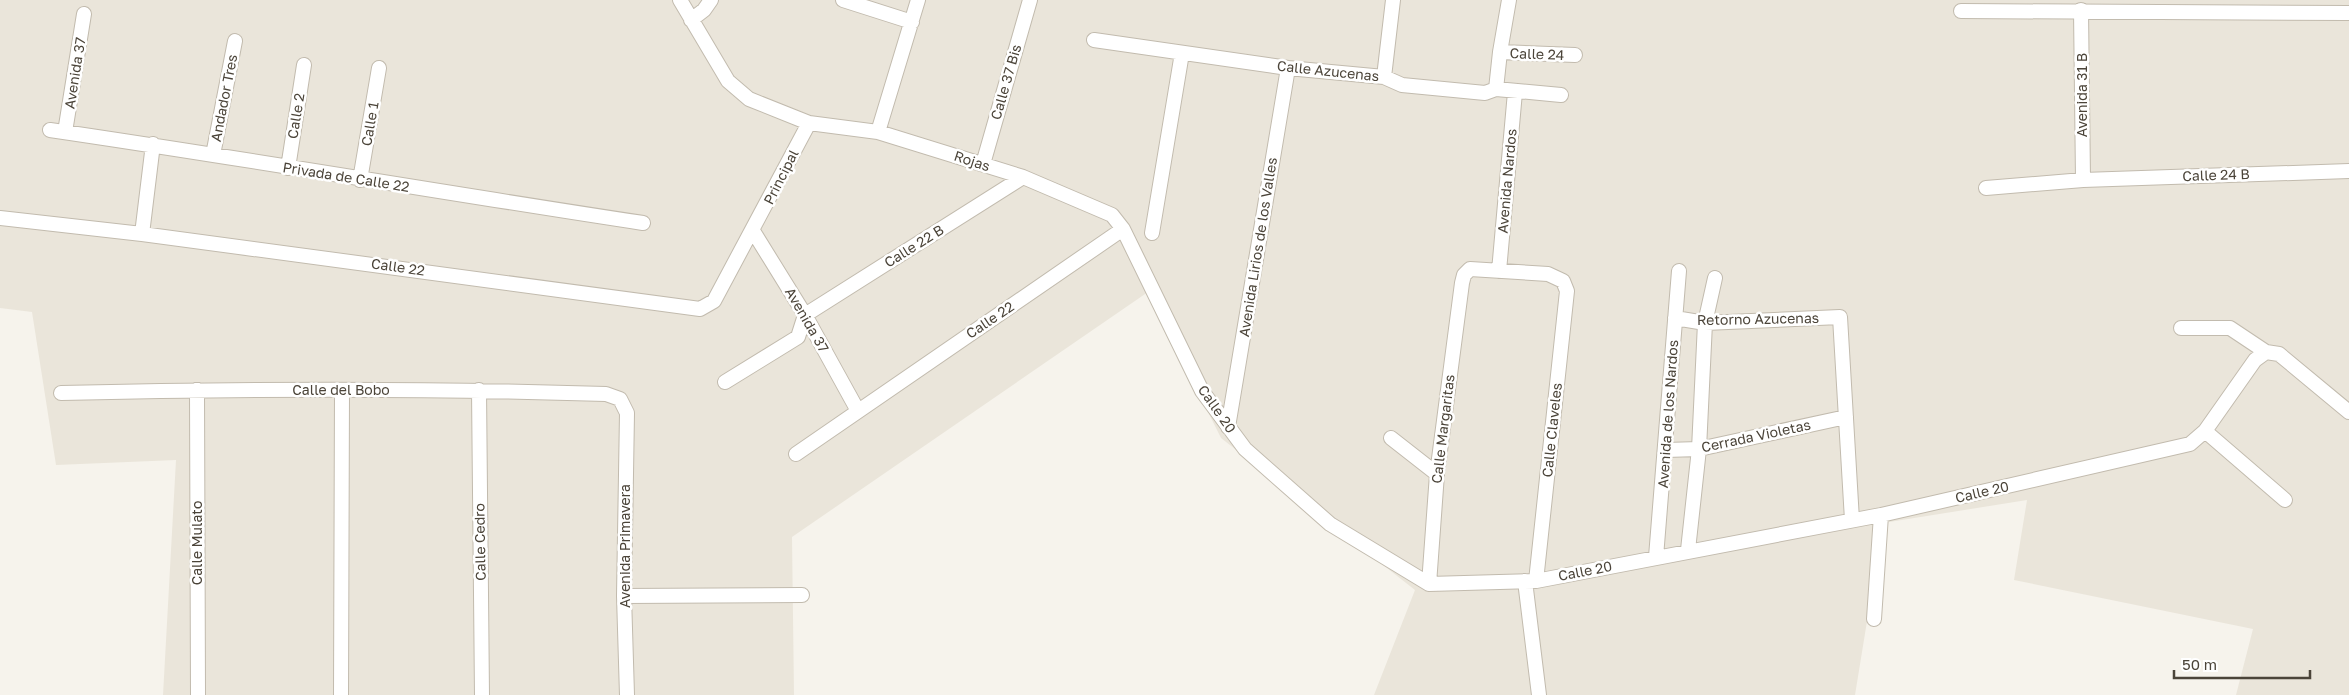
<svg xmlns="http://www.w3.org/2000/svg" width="2349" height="695" viewBox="0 0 2349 695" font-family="'Golos Text',sans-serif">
  <rect width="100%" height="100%" fill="#f6f3ec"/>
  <!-- residential -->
  <path fill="#eae5da" d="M0,0h2349v695h-113l17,-66 -239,-49 13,-80 -144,23 -28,172h-481l41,-105 -194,-152 -73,-146 -356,245 2,158h-631l13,-235 -120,5 -24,-153 -32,-4z"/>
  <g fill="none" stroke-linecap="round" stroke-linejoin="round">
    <defs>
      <path id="street" d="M680,0l48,81 21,18 60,24 69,9 145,45 89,38 11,14 79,162 43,58 85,75 99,60 107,-3 345,-66 309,-71 15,-13 50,-71 11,-8 13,2 70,58
        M843,0l69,22
        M2081,10l2,170
        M1961,11l388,2
        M691,20l13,-10 7,-10
        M1094,40l194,28 96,9 18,8 83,8 11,-4 65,6
        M1500,52l75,3
        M1384,77l9,-77
        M1496,89l4,-37 9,-52
        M50,130c198,29 395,63 593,93
        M65,132l19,-118
        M878,132l40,-132
        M213,155l22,-114
        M983,164l47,-164
        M288,168l16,-103
        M360,180l19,-112
        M1986,188l97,-8 266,-9
        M0,218l142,16 558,75 14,-8 95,-178
        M753,231l52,84 53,96
        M1152,233l30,-180
        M142,234l11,-90
        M1499,271l16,-179
        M1675,318l30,5 135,-6 12,203
        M2181,328h49l36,24
        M725,382l73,-45 7,-22 218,-138
        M197,390l1,305
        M479,390l3,305
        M61,393c182,-4 364,-5 545,1l14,5 7,14 -3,183 3,99
        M1228,427l60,-359
        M2205,431l80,69
        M1391,438l46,36
        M1666,450l33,-1 147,-32
        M796,454l327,-225
        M1688,550l11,-101 6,-126 10,-45
        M1656,557l23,-286
        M1525,581l14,114
        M1429,584l8,-110 25,-191 2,-8 6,-6 78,5 15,7 4,10 -31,290
        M624,596l178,-1
        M1874,619l7,-104
        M341,695l1,-305"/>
    </defs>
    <!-- street casing -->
    <use href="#street" stroke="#c2bbae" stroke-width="16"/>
    <!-- street -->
    <use href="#street" stroke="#fff" stroke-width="14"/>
  </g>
  <g text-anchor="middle" stroke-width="5" stroke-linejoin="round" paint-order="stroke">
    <!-- street labels -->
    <g font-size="14" fill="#4b4439" stroke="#fff">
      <text transform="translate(1537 54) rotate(2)" y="5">Calle 24</text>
      <text transform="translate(1328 71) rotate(6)" y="5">Calle Azucenas</text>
      <text transform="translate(75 73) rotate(-81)" y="5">Avenida 37</text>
      <text transform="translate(1006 82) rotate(-74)" y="5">Calle 37 Bis</text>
      <text transform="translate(2082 95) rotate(-90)" y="5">Avenida 31 B</text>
      <text transform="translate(224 98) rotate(-79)" y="5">Andador Tres</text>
      <text transform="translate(296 116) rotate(-81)" y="5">Calle 2</text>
      <text transform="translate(370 124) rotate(-80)" y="5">Calle 1</text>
      <text transform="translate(972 161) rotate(18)" y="5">Rojas</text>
      <text transform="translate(2216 175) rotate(-2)" y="5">Calle 24 B</text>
      <text transform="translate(346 177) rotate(9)" y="5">Privada de Calle 22</text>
      <text transform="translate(781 177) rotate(-63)" y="5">Principal</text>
      <text transform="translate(1507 181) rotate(-85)" y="5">Avenida Nardos</text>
      <text transform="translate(914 246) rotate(-32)" y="5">Calle 22 B</text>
      <text transform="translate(1258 247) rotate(-81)" y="5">Avenida Lirios de los Valles</text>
      <text transform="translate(398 267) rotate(8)" y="5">Calle 22</text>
      <text transform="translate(1758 319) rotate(-1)" y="5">Retorno Azucenas</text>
      <text transform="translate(807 320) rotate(60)" y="5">Avenida 37</text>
      <text transform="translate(990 320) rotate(-34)" y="5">Calle 22</text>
      <text x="341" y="395">Calle del Bobo</text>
      <text transform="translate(1217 409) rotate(55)" y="5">Calle 20</text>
      <text transform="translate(1668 414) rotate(-86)" y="5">Avenida de los Nardos</text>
      <text transform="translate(1443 429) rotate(-83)" y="5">Calle Margaritas</text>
      <text transform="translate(1552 430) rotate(-84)" y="5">Calle Claveles</text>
      <text transform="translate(1756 436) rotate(-12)" y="5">Cerrada Violetas</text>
      <text transform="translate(1982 492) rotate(-13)" y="5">Calle 20</text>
      <text transform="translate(480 542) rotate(-91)" y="5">Calle Cedro</text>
      <text transform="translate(197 543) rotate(-90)" y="5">Calle Mulato</text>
      <text transform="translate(625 546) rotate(-90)" y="5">Avenida Primavera</text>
      <text transform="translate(1585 571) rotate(-11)" y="5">Calle 20</text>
    </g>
  </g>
  <!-- scale -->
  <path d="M2174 670v8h136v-8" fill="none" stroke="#4b4439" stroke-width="2.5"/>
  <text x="2182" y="670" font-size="15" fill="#4b4439" stroke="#ffffff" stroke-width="4" paint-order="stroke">50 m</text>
</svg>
